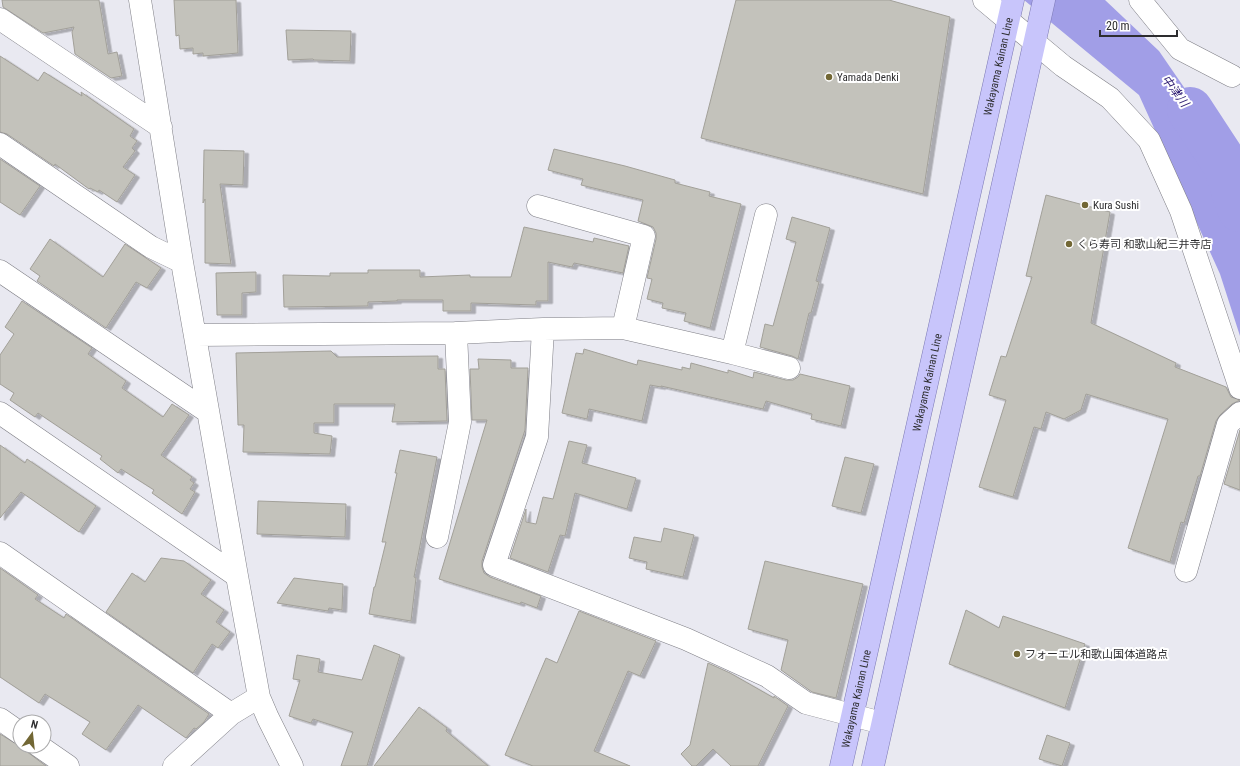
<svg xmlns="http://www.w3.org/2000/svg" width="1240" height="766" viewBox="0 0 1240 766" font-family="'Roboto Condensed','Noto Sans JP',sans-serif">
  <defs>
    <filter id="shadow"><feDropShadow dx="4.5" dy="2.5" stdDeviation="0" flood-color="#0004"/></filter>
  </defs>
  <rect width="100%" height="100%" fill="#e9e9f1"/>
  <!-- water -->
  <path fill="#a19ee7" d="M1024,0h81l54,51 55,80 26,75v130l-20,-62 -81,-179z"/>
  <g fill="none" stroke-linecap="round" stroke-linejoin="round">
    <!-- river -->
    <path stroke="#a19ee7" stroke-width="46" d="M1190,110l36,55 14,44"/>
  </g>
  <!-- building -->
  <path fill="#c3c2bb" stroke="#a2a099" filter="url(#shadow)" d="M2,0h97l9,54 9,-2 5,24 -11,2 -36,-24 -3,-22 2,-5 -31,6 -40,-26z
    M174,0h62l2,53 -35,3v-3l-10,1v-6l-13,1 -1,-14 -3,1z
    M736,0h153l61,17 -27,177 -222,-56z
    M286,30l65,1 -1,30 -36,-1 -1,-1 -25,1z
    M0,56l38,25 6,-9 38,24 -1,-4 53,37 -4,7 7,5 -5,7 3,3 -12,16 12,8 -18,27 -18,-12 -1,2 -8,-4 -1,1 -34,-25 -1,2 -47,-32 -7,-2z
    M554,149l71,17 50,14v3l35,9 -1,4 32,8 -31,124 -26,-7 2,-8 -24,-5 1,-5 -16,-4 5,-20 -5,-1 9,-39v-6l-3,-6 -15,-6 5,-21 -62,-15 2,-6 -35,-9z
    M204,150l40,1 -1,34 -23,-1 11,80 -26,-1v-64l-2,4z
    M0,159l40,27 -20,29 -20,-13z
    M1046,195l64,17 -19,111 85,40 -1,4 51,20 5,10 9,3 -8,4 -12,11 -4,6 -16,55h-2l-14,47 -3,-1 -11,40 -42,-14 40,-129 -82,-25 -5,16 -17,9 -18,-7 -5,17 -7,-2 -21,70 -34,-10 27,-87 -17,-5 12,-39 5,1 26,-80 -6,-1z
    M792,217l38,11 -14,53 3,1 -8,31h-2l-11,46 -6,-3 -32,-9 5,-23 8,2 23,-84 -10,-3z
    M524,227l69,15 1,-4 35,8 -6,27 -49,-10 -2,4 -24,-5v39h-12v4l-65,-2v8h-28v-11h-46v1l-29,1v4l-84,1 -1,-32 47,1v-3h38v-3h52v7l50,-2v2h41z
    M50,239l53,38 22,-33 36,24 -14,20 -11,-6 -30,46 -69,-47 3,-5 -10,-7z
    M256,272v20l-14,1v22h-25l-1,-42z
    M22,301l70,47 -4,6 38,27 -4,7 41,29 9,-13 17,11 -28,40 31,22 -2,3 4,3 -4,6 5,3 -13,22 -30,-21 2,-3 -33,-21 -3,4 -18,-14 2,-3 -64,-43 -3,4 -25,-17 4,-7 -14,-9v-29l14,-21 -9,-7z
    M584,349l53,16 1,-5 44,10v-3l8,2 1,-6 37,10v-3l25,8 1,-6 32,8h7l5,-3 2,-3 50,12 -9,40 -30,-7 1,-5 -46,-13 -3,8 -102,-23v1l-11,-2 -8,36 -53,-12 -2,10 -25,-6 14,-60 7,1z
    M331,351l6,6 101,-1v13h7l2,52 -55,1 3,-18h-61v19h-20v10l18,3 -2,18 -87,-2 1,-27h-6l-2,-72z
    M478,359l33,1v8h17l-3,62 -43,131v6l2,6 6,4 51,19 -4,12 -16,-6 -1,2 -81,-25 48,-159h-15l-2,-51h9z
    M1240,430v60l-16,-6z
    M569,441l18,4 -5,18 54,15 -9,31 -52,-16 -10,43 -5,-1 -12,37 -38,-14 16,-49v13l10,2 7,-27 10,2z
    M0,445l25,18 2,-4 69,47 -17,26 -58,-40 -21,26z
    M400,450l37,7 -23,120 2,1 -5,43 -42,-7 5,-27h1l11,-45h-4l15,-69h-2z
    M845,457l29,7 -13,49 -29,-7z
    M258,501l88,3 -1,33 -88,-3z
    M664,528l30,7 -11,42 -37,-8 1,-7 -18,-4 5,-21 27,5z
    M161,558l23,3 27,19 -10,14 23,16 -8,12 14,10 -12,16 -6,-4 -19,29 -87,-61 26,-39 13,9z
    M765,561l98,23 -27,114 -24,-6 -31,-22 7,-30 -40,-11z
    M0,568l38,27 -3,4 29,19 2,-4 143,100 -5,8 -8,7 -2,-1 -8,10 -48,-33 -32,45 -24,-16 8,-12 -45,-28 -6,9 -39,-26z
    M294,578l49,6 -1,26 -13,-2 -1,3 -51,-8z
    M966,610l33,18 4,-12 82,28 -20,64 -116,-44z
    M579,611l77,30 -16,35 -12,-5 -34,80 36,15h-97l-28,-11 41,-97 11,5z
    M374,645l26,10 -33,111h-26l12,-34 -40,-13 -2,4 -22,-7 11,-36 -7,-1 4,-24 23,4 -2,13 44,8z
    M708,663l22,10 44,25v-2l14,10 -30,60h-27l-18,-17 -17,17h-4l-11,-12 9,-9z
    M419,707l28,21 -1,3 42,35h-114z
    M0,734l18,11 28,21h-46z
    M1047,735l23,8 -8,23 -23,-7z"/>
  <g fill="none" stroke-linecap="round" stroke-linejoin="round">
    <defs>
      <path id="minor" d="M140,0l42,262 55,314 22,121 9,21 24,48
        M984,0l79,66 47,32 39,42 32,71 59,177
        M1140,0l40,49 52,27
        M0,19l161,108
        M0,144l151,103 31,15
        M538,206l106,30 -21,92 109,25
        M766,215l-34,138 57,15
        M0,271l208,141
        M623,328l-80,1 -6,108 -43,128 192,74 81,37 39,27 76,20
        M196,335l260,-2
        M0,413l237,163
        M437,537l23,-115 -4,-89 87,-4
        M0,553l231,161
        M1186,571l42,-147 12,-11
        M0,719l20,14
        M39,746l29,20
        M174,766l57,-52 28,-17"/>
      <g id="major">
        <path id="s1" d="M841,766l172,-766"/>
        <path d="M873,766l171,-766"/>
      </g>
    </defs>
    <!-- minor casing -->
    <use href="#minor" stroke="#7f7f86" stroke-width="23"/>
    <!-- major casing -->
    <use href="#major" stroke="#7a77b2" stroke-width="23"/>
    <!-- minor -->
    <use href="#minor" stroke="#fff" stroke-width="22"/>
    <!-- major -->
    <use href="#major" stroke="#c8c5fb" stroke-width="22"/>
  </g>
  <!-- markers -->
  <g fill="#726734" stroke="#fff" stroke-width="1.5">
    <circle cx="829" cy="77" r="4"/>
    <circle cx="1085" cy="205" r="4"/>
    <circle cx="1069" cy="244" r="4"/>
    <circle cx="1017" cy="654" r="4"/>
  </g>
  <g text-anchor="middle" stroke-width="4" stroke-linejoin="round" paint-order="stroke">
    <!-- street labels -->
    <g font-size="11" fill="#2d2d2f" stroke="#fff">
      <text dy="4" stroke="none"><textPath href="#s1" startOffset="717">Wakayama Kainan Line</textPath></text>
      <text dy="4" stroke="none"><textPath href="#s1" startOffset="393">Wakayama Kainan Line</textPath></text>
      <text dy="4" stroke="none"><textPath href="#s1" startOffset="69">Wakayama Kainan Line</textPath></text>
    </g>
    <!-- poi labels -->
    <g font-size="11" fill="#2d2d2f" stroke="#fff" text-anchor="start">
      <text x="837" y="81">Yamada Denki</text>
      <text x="1093" y="209">Kura Sushi</text>
      <text x="1077" y="248">くら寿司 和歌山紀三井寺店</text>
      <text x="1025" y="658">フォーエル和歌山国体道路点</text>
    </g>
    <!-- water labels -->
    <g font-size="12" font-style="italic" fill="#312074" stroke="#fff">
      <text transform="translate(1175 91) rotate(53)" y="4">中津川</text>
    </g>
  </g>
  <!-- north arrow -->
  <g transform="translate(32 734) rotate(15)"><circle r="19" fill="#ffffff" stroke="#ababac"/>
  <path d="M0-3L7 15L0 10L-7 15Z" fill="#726734"/>
  <text y="-6" font-size="11" font-weight="bold" text-anchor="middle" fill="#2d2d2f">N</text>
  </g>
  <!-- scale -->
  <path d="M1100 30v6h77v-6" fill="none" stroke="#2d2d2f" stroke-width="2"/>
  <text x="1106" y="30" font-size="12" fill="#2d2d2f" stroke="#ffffff" stroke-width="3" paint-order="stroke">20 m</text>
</svg>
